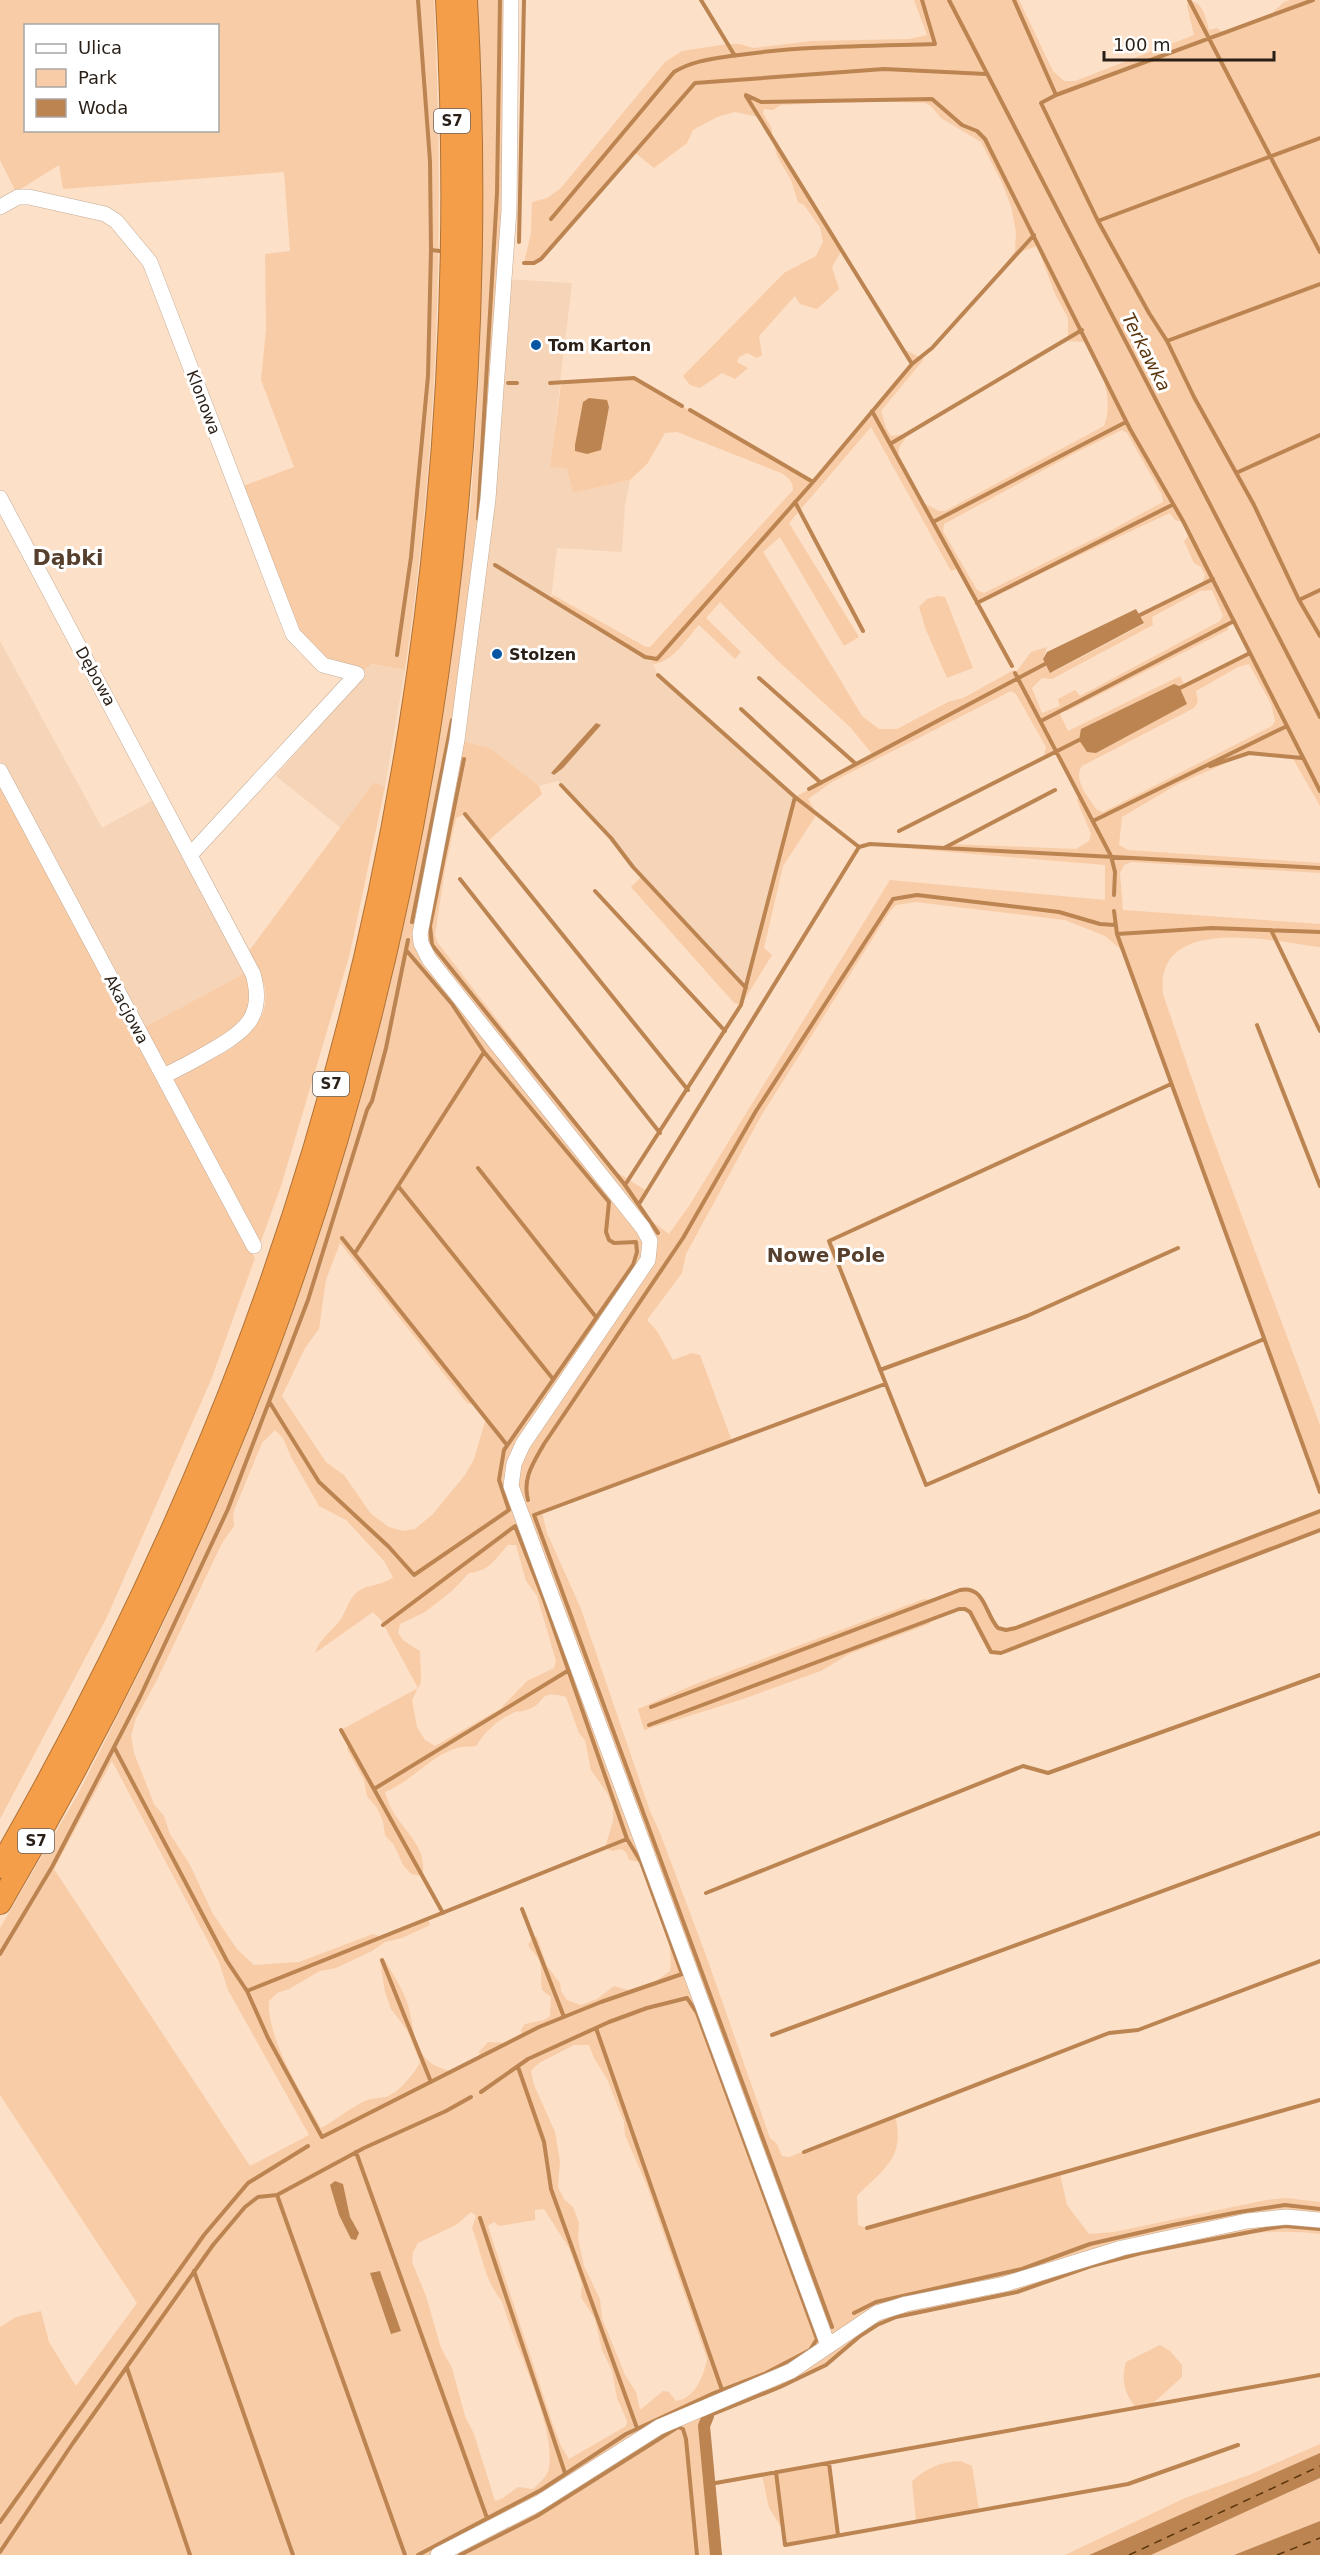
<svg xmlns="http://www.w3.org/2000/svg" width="1320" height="2555" viewBox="0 0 1320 2555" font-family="'DejaVu Sans',sans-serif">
  <rect width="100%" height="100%" fill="#fce0c8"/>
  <!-- built -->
  <path fill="#f6d4b7" d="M505,279l67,4 -22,184 17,2 6,24 57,-13 -5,25 -3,47 -65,-4 -6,51 100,60 7,16 137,122 -49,192 -113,-122 -22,-29 -53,-57 -19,5 -49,-38 -33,-8z
    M0,641l102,187 51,-28 92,173 -102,55 -143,-267z
    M369,664l36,6 -20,117 -11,-5 -33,46 -65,-52 85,-98 -4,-4z"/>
  <!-- green -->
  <path fill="#f8cca7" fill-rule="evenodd" d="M0,0h434c11,225 4,448 -29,670l-33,-6 -15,10 -31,-15 -29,-30 -54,-143 51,-19 -33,-87 5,-50 -1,-76 25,-3 -6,-79 -221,17 -4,-24 -43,27 -16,-32zM26,26h192v104h-192z
    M478,0h33l-5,261 -48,479 32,8 49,38 3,8 -54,47 -23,-27 -9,4 -11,51 -10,66 3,8 88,114 4,10 83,103 34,21 -8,13 11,16 19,14 20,-28 201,-326 215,20v-35l-191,-16 -3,-3 32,2 7,-4 126,5 13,-8 2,-7 -14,-34 2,-6 -22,-41 -14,7 3,-13 -30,-53 -5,-3 -179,91 -24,17 9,15 -34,52 -19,82 8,7 -31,50 -7,-2 -103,-116 10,-10 105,111 49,-191 78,-42 -23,-28 -73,-67 -57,-58 -14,16 35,34 -6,7 -36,-34c-12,13 -27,38 -46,39l-2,-5 -100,-60 2,-4 93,52h4l143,-157c0,-9 -5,-13 -12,-17l-104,-41 -12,1 -18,31 -17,16 -57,13 -6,-24 -17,-2 11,-84 73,-5 179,104 99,-118 -9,-15 21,10 -43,52 5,17 5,8 17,-2 -9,14 -1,11 24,43 17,9h6l159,-85c11,-28 -4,-59 -17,-84l-23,-1 4,-3v-20l-13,-24 -18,-48 -14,5 -18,16v-3l10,-13 1,-19 -5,-26 -9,-23 -21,-41 -40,-24 -10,-12 -6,-3 -58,-2 -86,4 -8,5 -9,-1 -1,4 9,16v8l62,105 2,-1 6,9 -10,17 7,22 -22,20 -17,-5 -5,-8 -36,40 3,19 -5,3 -10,-5 -8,4 -2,5 11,6 -13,11 -13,-6 -22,15 -10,-3 -7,-9 101,-103 32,-17 7,-14 -3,-15 -16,-22 -6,-3 -7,-22 -14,-24 -5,-19 -13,-20 -24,-5 -18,5 -24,13 -6,13 -33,25 -20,-16 -93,107 -7,4h-10l7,-30 1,-31 15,-4 13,-9 105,-127 17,-11 46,-7h11l15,4 57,-7 98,-2 18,-4 -13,-35h105l34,71 11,10h11l119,-46 -7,-29 1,-6c15,2 18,17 21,30l8,-2 5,4 48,-17 14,-13 6,-2h30v806l-28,-49 -43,-4 -71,31 -56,33 -3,28 9,5 192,13v10l-189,-11 -7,3 -4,8 3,37 197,14v23c-47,-6 -166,-34 -157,47l42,123 115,308v67l-196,-540 -19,-16 -40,-16 -150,-18 -19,3 -6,6 -129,205 -75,138 -4,19 -35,47 10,11 16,29 19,-7 8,2 32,86 -190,71 5,21 34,76 69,202 10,22 47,125 63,180 7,6 5,12 7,1 106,-41c11,42 -12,53 -38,80l1,29 9,3 193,-54 7,31 22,29 25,-2 152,-32 20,-2 34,4v32c-69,-9 -160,12 -228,32 -26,7 -51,19 -77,26 -45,12 -94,12 -137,32 -21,10 -34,30 -54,41 -36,22 -77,36 -116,51l-4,10 12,129h-716v-228l16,-10 25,-6 8,31 27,44 61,-83 -137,-208v-167l79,-136 29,-57 52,-104 61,-138 81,-211 60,-194 17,-64 23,-95 35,-178 12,-73 22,-178 8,-119 3,-123 1,-93zM871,427l80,144 7,-3 19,35 193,-90 5,7 8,2 7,12 -6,7 10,22 7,4 4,8 -3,10 -62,30 4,9 -89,47 -5,1 -7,-13 4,-12 -16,5 -15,20 -2,-2 -51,28 -15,4 -51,27h-18l-17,-13 -99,-164 17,-15 64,109 15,-9 -70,-114zM1122,430l5,3 35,62 1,7 -57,31 -122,60 -7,-3 -34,-59 1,-7 131,-71zM1212,590l11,26 -3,5 -140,75 -5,-6 -17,9 2,7 -18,7 -10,-25 10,-10 10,1 101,-54 -1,-8 48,-26zM1233,621l16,32 -64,33 -5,-10 -112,55 -9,-19 8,-1 161,-81v-6zM1249,664l22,40 4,17 -3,5 -169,86 -6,-2c-8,-12 -25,-31 -15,-44l112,-58 4,-6 -2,-11 42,-24zM340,1243l127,160 8,2 11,13 -12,41 -9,16 -32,39 -18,15 -12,2 -14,-4 -18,-13 -27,-39 -18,-13 -44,-66 23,-48 14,-19 7,-49zM275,1430l8,8 8,19 28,49 27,14 38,41 9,16c-11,10 -27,6 -38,17 -6,6 -9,17 -14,25 -8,11 -22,20 -26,34l58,-41 8,8 37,68 -77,42 8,14 -2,5 17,31 3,16 10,12 6,13 2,14 9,10 9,20 8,9 11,2c7,-27 -18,-45 -30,-66 -3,-5 -5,-12 -7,-18 26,-10 45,-36 72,-44 6,-2 13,-1 19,-2 9,-15 23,-27 39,-34 5,-1 10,-1 14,-3 18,-6 8,-20 37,-12l13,36 6,7 6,30 16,23 6,14v14l-8,27 7,3 9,-2 5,3 3,8 12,2c12,34 34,72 29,109l-14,10 -28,9 -14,-4 -17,13 -16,6 -14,-5 -6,-9 -1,-8 -13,-17 -10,-29 -4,-1 -5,9c3,5 7,8 10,13 5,9 2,21 4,32l9,7 -1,19 -6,4 -19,4 -4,6 1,6 -13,7 -21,-1 -9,10 2,5 -31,14c-37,-9 -34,-35 -42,-66 -5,-16 -16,-32 -24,-46l-4,2 5,31 6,17 16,21 13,32c-5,11 -20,29 -32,34 -7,3 -15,1 -23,5 -15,7 -29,19 -44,27 -18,-33 -55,-90 -52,-127l8,-8 12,-4 31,-18 16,-3 36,-17 13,-9 17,-4 28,-13 -2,-7 -46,19 -9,-3 -74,28 -45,3 -17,-16 -24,-35 -23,-49 -20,-31 -6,-18 -10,-12 -20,-51 -3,-17 5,-18 20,-36 66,-139 12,-17 -1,-13 29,-70zM508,1545h8l10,36 11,15 19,65 -2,7 -27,13 -27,28 -65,37 -10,-6 -8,-13 -5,-27 9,-18 -1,-31 -16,-10 -6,-8 2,-9 25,-12 27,-21 17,-18c21,-2 26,-14 39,-28zM112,1761l107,201 9,28 81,145 -59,31 -196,-297zM574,2045h15l5,13 13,21 17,43 1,13 22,51 60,173c-3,16 -12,40 -31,42l-7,-9 -6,-1 -23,19 -4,-18 -11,-17 -23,-57 -2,-19 -16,-33 -6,-28 1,-15 -6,-16 -9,-8 -6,-12 2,-26 -5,-29 -21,-47 -3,-14 8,-8zM544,2209l25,39 13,36 -1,13 14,22 7,31 10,21 5,27 10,23 -1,5 -57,33 -8,-13 -9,-24 -64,-196 6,-4 5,4 36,-6v-10zM471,2212l5,4 -4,12c10,25 12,52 30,73 12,44 54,125 47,166 -1,9 -10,16 -16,22l-15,-2 -15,11 -8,3 -21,-67 -9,-18 -13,-48 -11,-20 -15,-52 -14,-34 1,-10 5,-9 38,-18z
    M938,596l7,1 28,71 -26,10 -21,-48 -7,-23 8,-8z
    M0,782l255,476 -44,122 -104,237 -107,202z
    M374,782l11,5 -35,166 -68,230 -22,61 -89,-164c35,-19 106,-42 93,-95 -3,-12 -9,-23 -15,-34z
    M245,973c10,15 6,40 -6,53 -7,10 -60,35 -74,43l-22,-41z
    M1320,1511v19l-319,123 -10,-1 -21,-39c-11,-9 -26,0 -37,5l-4,6 -80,30 -28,17 -81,29 -96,30 -6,-21 55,-24 231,-86c16,4 36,-17 51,-8 12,7 13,27 23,36l8,3 10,-2z
    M1160,2345l10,6 12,14v12l-31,28 -15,3c-12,-15 -15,-28 -10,-46z
    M1320,2444v9l-231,102h-24l120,-57 64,-23z
    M960,2461l12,5 7,44 -63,11 -4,-40c15,-13 28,-19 48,-20z
    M829,2463l9,72 -53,10 -2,-15 -14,-22 -7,-33z
    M1320,2478v43l-86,34h-83z"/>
  <!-- water -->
  <path fill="#bc8451" d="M589,398l18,2 2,7 -8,43 -14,4 -12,-3v-6l8,-43z
    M1136,609l8,14 -94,50 -7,-14 4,-7z
    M1174,684l5,2 8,18 -91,49 -9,-1 -8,-12 2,-11z
    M596,723l5,2 -38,43 -9,7 -3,-2z
    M335,2181l8,3 7,33 9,16 -3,7 -5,-1 -12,-24 -9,-30z
    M380,2271l21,60 -10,3 -21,-61z
    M1320,2453v25l-169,77h-62z
    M1320,2521v34h-86z"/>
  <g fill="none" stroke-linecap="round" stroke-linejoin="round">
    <!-- stream -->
    <path stroke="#bc8451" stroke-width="4" d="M418,0l12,161 1,89 9,1
      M701,0l34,56
      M949,0l371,717
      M1014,0l42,95
      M1189,0l131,252
      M1313,0l-257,95 -15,8 57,118 51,92 18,28 27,56 60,108 45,95 21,36
      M746,95l15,7 171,-3 30,26 15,6 8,8 145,290 53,92 137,270
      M551,219l123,-147c18,-11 37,-13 57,-16 68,-10 136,-10 204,-12l-13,-44
      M1098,221l222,-83
      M519,242l5,-242
      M524,263h10l7,-4 154,-176 189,-14 102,5
      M1167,341l153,-57
      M912,364l20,-16 102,-113
      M508,383h9
      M550,383l84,-5 48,28
      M690,410l123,72
      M872,411l140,255
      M890,444l192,-114
      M1236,473l84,-38
      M795,502l68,129
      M478,519l19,-326 3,-193
      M933,522l193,-100
      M495,565l150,92 12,2 156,-177 99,-118 -166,-268
      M1299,600l21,-10
      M977,603l195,-98
      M1140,615l73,-36
      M397,655l14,-98 17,-181 3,-126
      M1015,673l96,183 4,16 -1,23
      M759,678l97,86
      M1180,688l70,-35
      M741,709l80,74
      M1041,721l193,-100
      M464,759l-34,167 2,19 193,240 33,48
      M1210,766l39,-13 53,5
      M561,785l50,53 22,29 113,121
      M809,789l236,-125
      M465,814l223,276
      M1093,821l194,-95
      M899,831l180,-91
      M859,847l11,-3 450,24
      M944,848l111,-58
      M460,879l200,254
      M595,891l130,140
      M1114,911l3,23 203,558
      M412,922l40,-202
      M1271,930l49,101
      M1117,934l95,-6 108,4
      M1257,1025l63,161
      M1171,1084l-342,157 97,244 338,-146
      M478,1168l118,149
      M625,1185l116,-180 54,-208
      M398,1186l155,193
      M639,1204l220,-357 -64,-50 -137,-122
      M342,1238l165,207
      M355,1253l129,-201
      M880,1370l147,-54 151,-68
      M270,1403l49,79 70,65 25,28 95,-65 -10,-30 5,-30 129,-185 4,-13 -1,-10 -22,1 -5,-3 -3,-8 3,-30 -125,-150 -32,-48 -46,-54
      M528,1500c-6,-22 6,-38 16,-56l139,-206 73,-127 137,-212 24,-4 142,17 41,12 15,1
      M651,1707l309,-117c25,-5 25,24 38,38l8,2 10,-2 304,-117
      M649,1725l310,-116h6l5,3 21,40 10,1 319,-123
      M341,1730l102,183
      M114,1747l113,214 20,30 21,47 54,99 217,-110 62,-25 81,-28 -41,-112 -14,-23 -83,-239 -29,-74 -132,99
      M374,1789l195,-119
      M706,1893l317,-127 25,7 272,-98
      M522,1909l42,108
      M0,1954l52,-87 88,-170 88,-188 80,-209 59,-190 5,-9 14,-53 22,-108
      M382,1960l49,122
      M247,1991l380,-152
      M596,2028l126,362
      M772,2035l548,-202
      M518,2067l26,75 7,47 86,239
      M356,2152l131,366
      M804,2152l305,-119 29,-3 182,-69
      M277,2195l128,360
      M480,2218l85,255
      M867,2228l453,-128
      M194,2271l99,284
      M854,2313l22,-11 146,-33 68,-25 83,-19 66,-13 46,-7 35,4
      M832,2327l-298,-812 351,-131
      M127,2368l63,187
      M708,2416l72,-29 46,-22 34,-29 17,-11 19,-8 121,-25 74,-26 50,-13 130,-25 14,-2 35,3
      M829,2463l9,72
      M776,2472l9,73 343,-61 110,-39
      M710,2484l610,-109
      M0,2522l204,-287 44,-52 60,-37
      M0,2552l73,-109 140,-198 32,-38 13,-10 19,-2 87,-47 82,-37 25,-14
      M418,2555l123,-65 85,-56 88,-41 52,-20 44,-23 7,-11 -120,-326 -10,-15 -40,10 -38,14 -81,37 -47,33
      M460,2555l77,-39 141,-89 5,2 3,10 11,116"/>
    <!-- canal -->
    <path stroke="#bc8451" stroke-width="12" d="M708,2416l-4,10 12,129"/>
    <!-- ferry -->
    <path stroke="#5b350c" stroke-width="1.5" stroke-dasharray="8 6" stroke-linecap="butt" d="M1129,2555l191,-89
      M1277,2555l43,-17"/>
    <defs>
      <path id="minor" d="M511,0l-2,210 -21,289 -31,241 -37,194 1,9 8,16 214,269 7,13 -2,19 -125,184 -9,20 -3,22 317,859
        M0,207l18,-10h11l76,17 11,7 34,41 143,372 30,31 34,9 -166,180
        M0,498l253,476c12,41 -7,57 -39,75 -17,10 -33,19 -51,27
        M0,771l254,475
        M438,2555l101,-52 120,-76 132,-56 86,-58 29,-9 99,-20 117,-36 125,-27 39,-4 34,3"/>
      <path id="highway" d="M0,1867c80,-139 151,-282 212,-430 186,-450 262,-952 235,-1437
        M0,1903c88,-150 166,-304 232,-465 185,-453 261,-950 234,-1438"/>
    </defs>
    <!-- minor casing -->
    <use href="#minor" stroke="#c5ab94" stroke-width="16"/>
    <!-- highway casing -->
    <use href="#highway" stroke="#ae7238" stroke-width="24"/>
    <!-- minor -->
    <use href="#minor" stroke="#fff" stroke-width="15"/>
    <!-- highway -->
    <use href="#highway" stroke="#f59e49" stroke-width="22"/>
  </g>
  <!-- markers -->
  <g fill="#0656a4" stroke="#fff" stroke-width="2">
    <circle cx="536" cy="345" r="6"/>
    <circle cx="497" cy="654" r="6"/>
  </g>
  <g text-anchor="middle" stroke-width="6" stroke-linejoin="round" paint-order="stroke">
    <!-- shield labels -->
    <g fill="#fff" stroke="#69625d" stroke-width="1.5">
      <rect x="434" y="109" width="36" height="24" rx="4.5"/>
      <rect x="313" y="1072" width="36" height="24" rx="4.5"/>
      <rect x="18" y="1829" width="36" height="24" rx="4.5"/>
    </g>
    <g font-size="15" font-weight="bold" fill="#291f17">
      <text x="452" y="126">S7</text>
      <text x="331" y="1089">S7</text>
      <text x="36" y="1846">S7</text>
    </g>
    <!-- poi labels -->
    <g font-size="16" font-weight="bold" fill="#291f17" stroke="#fff" text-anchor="start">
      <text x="548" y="351">Tom Karton</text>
      <text x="509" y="660">Stolzen</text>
    </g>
    <!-- street labels -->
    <g font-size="16" fill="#291f17" stroke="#fff">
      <text transform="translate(204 402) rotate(69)" y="6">Klonowa</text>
      <text transform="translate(96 676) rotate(61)" y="6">Dębowa</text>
      <text transform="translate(127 1009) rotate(62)" y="6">Akacjowa</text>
    </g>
    <!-- water labels -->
    <g font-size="18" font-style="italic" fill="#5b350c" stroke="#fff">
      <text transform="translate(1146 352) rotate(63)" y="6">Terkawka</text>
    </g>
    <!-- quarter labels -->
    <g font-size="20" font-weight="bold" fill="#563f2c" stroke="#fff">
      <text x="826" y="1262">Nowe Pole</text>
    </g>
    <!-- district labels -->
    <g font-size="22" font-weight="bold" fill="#563f2c" stroke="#fff">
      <text x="68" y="565">Dąbki</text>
    </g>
  </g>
  <!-- legend -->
  <rect x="24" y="24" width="195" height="108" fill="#ffffff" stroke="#a9a5a2" stroke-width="1.5"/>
  <rect x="36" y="44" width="30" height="9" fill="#ffffff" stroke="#a9a5a2" stroke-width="1.5"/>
  <text x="78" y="54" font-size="18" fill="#291f17">Ulica</text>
  <rect x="36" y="69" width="30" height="18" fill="#f8cca7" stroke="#a9a5a2" stroke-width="1.5"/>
  <text x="78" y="84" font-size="18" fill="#291f17">Park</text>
  <rect x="36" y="99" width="30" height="18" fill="#bc8451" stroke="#a9a5a2" stroke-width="1.5"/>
  <text x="78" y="114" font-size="18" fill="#291f17">Woda</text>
  <!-- scale -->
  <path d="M1104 51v9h170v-9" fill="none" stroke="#291f17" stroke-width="3"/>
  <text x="1113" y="51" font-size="18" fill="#291f17" stroke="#ffffff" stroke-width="4.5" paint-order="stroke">100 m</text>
</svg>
